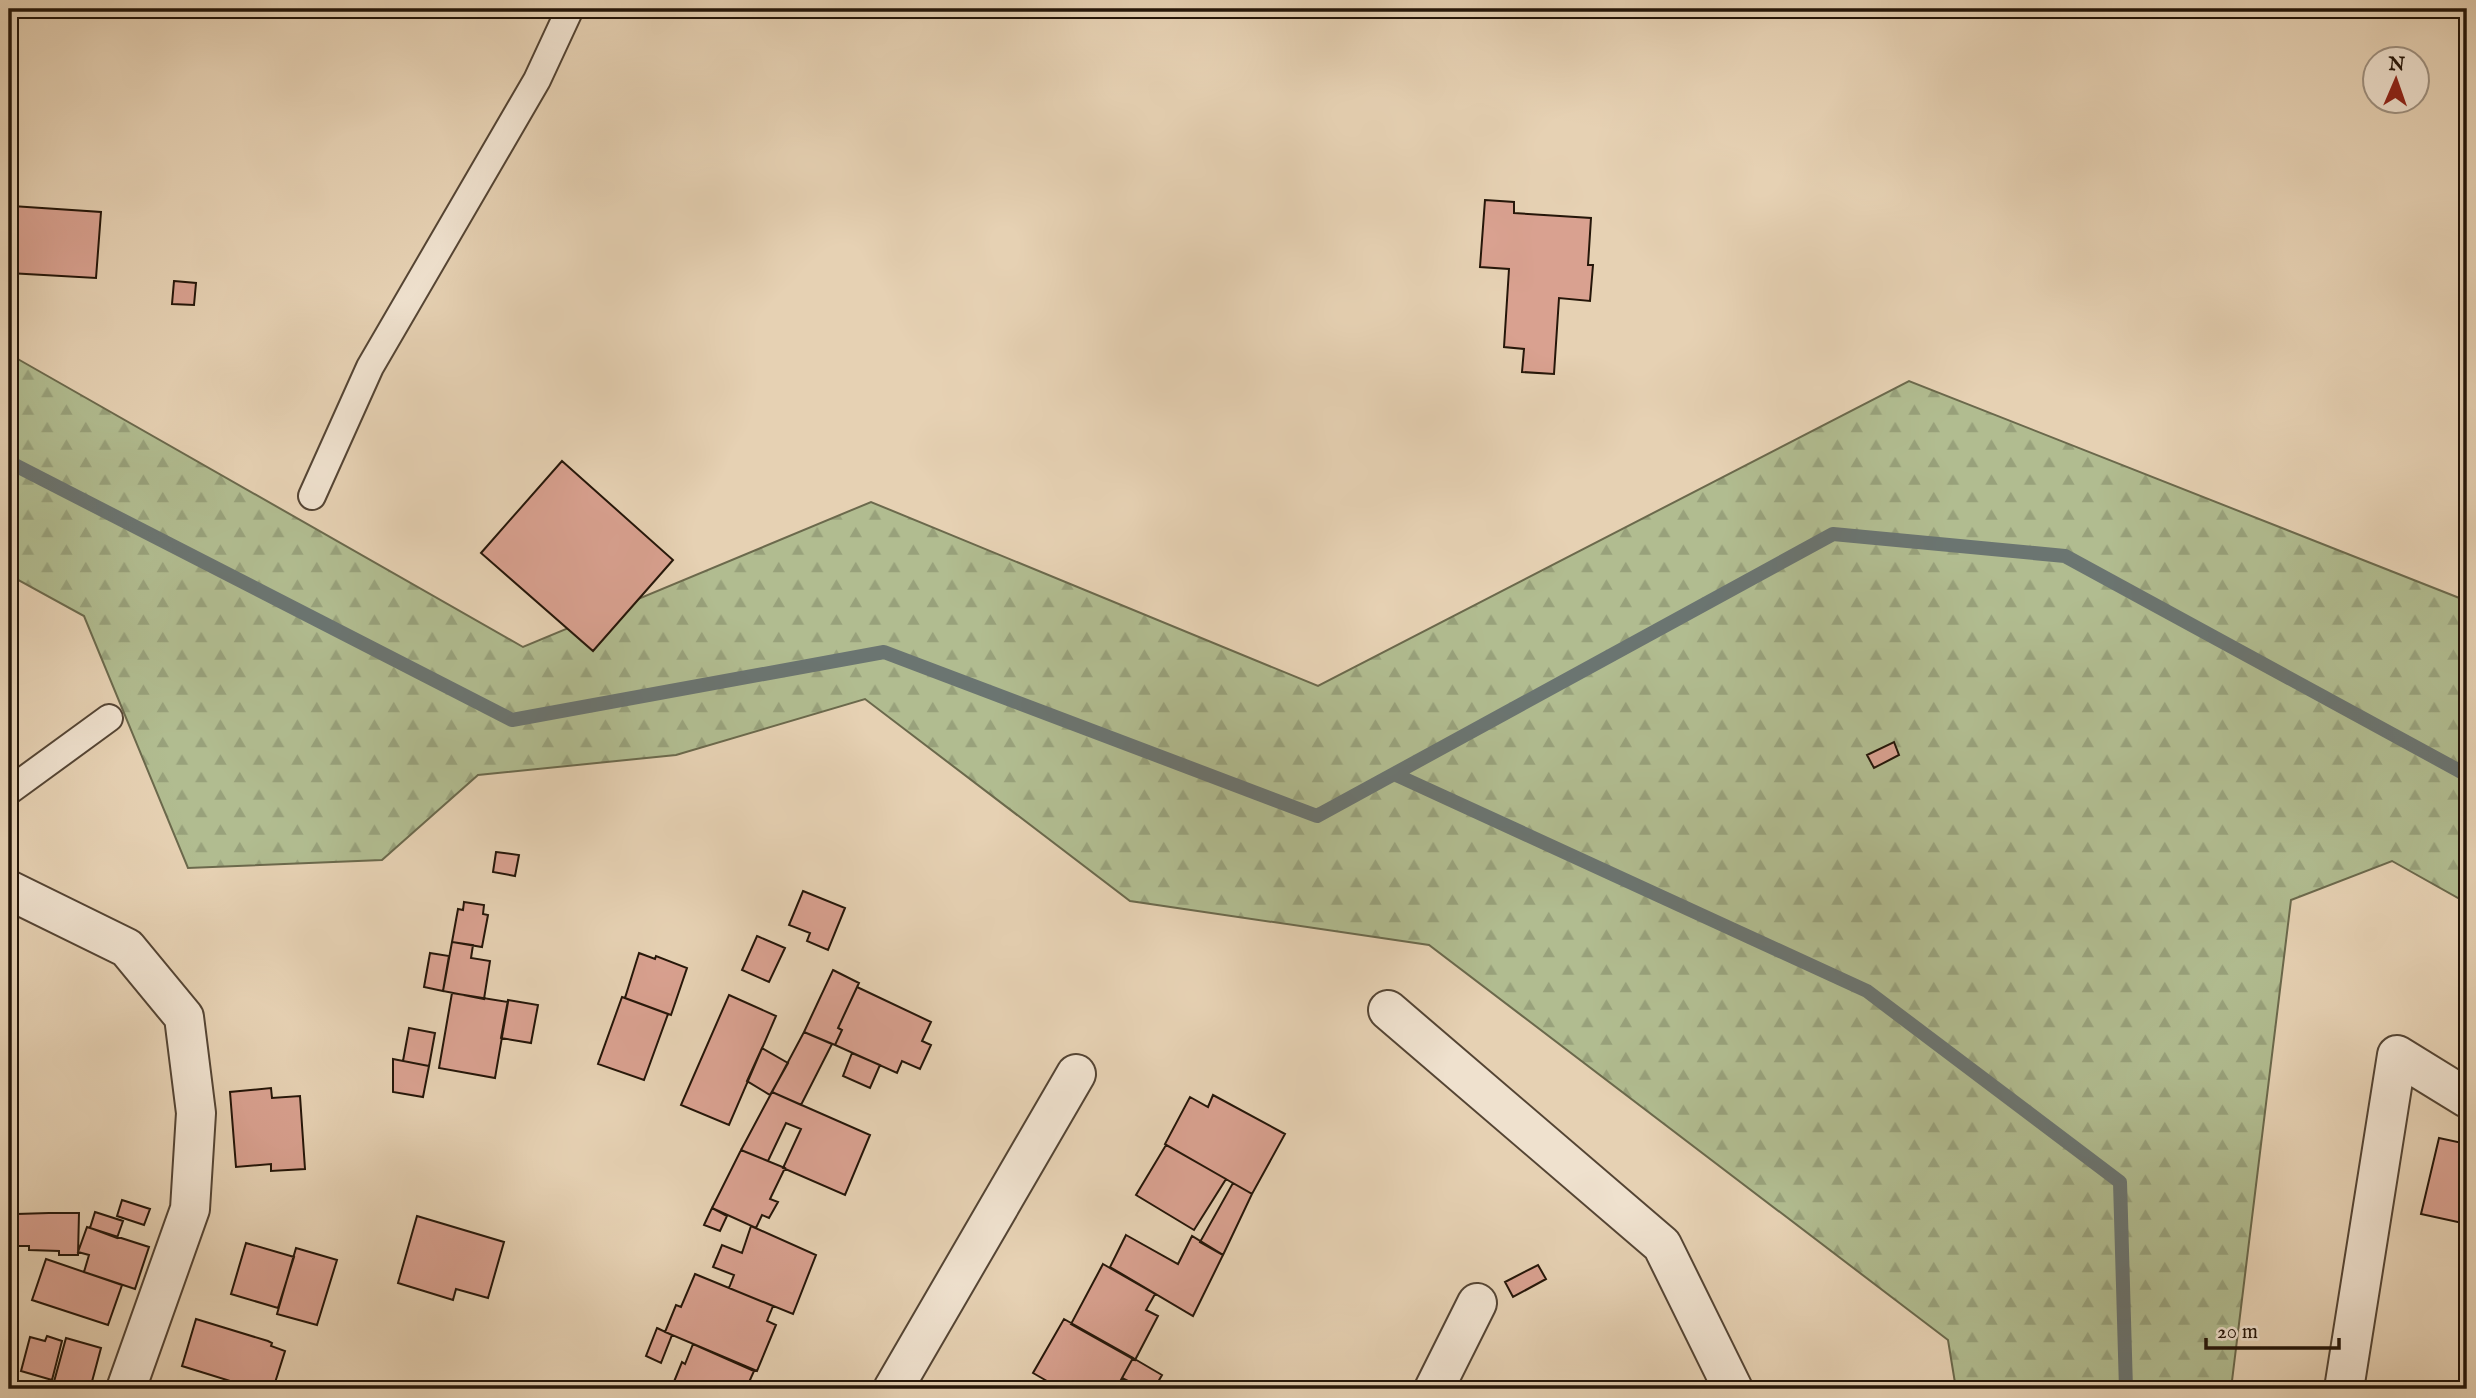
<svg xmlns="http://www.w3.org/2000/svg" width="2476" height="1398" viewBox="0 0 2476 1398" font-family="'IM FELL English',serif">
  <defs>
    <pattern id="forest-firs" width="22" height="20" patternUnits="userSpaceOnUse" patternTransform="scale(1.75)"><rect width="22" height="20" fill="#b1bc90"/><path d="M5 1l3.5 6h-7zM16 11l3.5 6h-7z" fill="#98a17b"/></pattern>
  </defs>
  <rect width="100%" height="100%" fill="#e6d1b3"/>
  <filter id="stains"><feTurbulence type="fractalNoise" baseFrequency=".00286" numOctaves="4"/><feColorMatrix values="0 0 0 0 .2 0 0 0 0 .09 0 0 0 0 .02 0 0 0 .5 -.17"/></filter>
  <radialGradient id="worn" r=".72"><stop offset=".6" stop-color="#630" stop-opacity="0"/><stop offset="1" stop-color="#630" stop-opacity=".3"/></radialGradient>
  <!-- forest -->
  <path fill="url(#forest-firs)" stroke="#6b694c" stroke-width="2" d="M9,354l514,293 348,-145 447,184 591,-305 558,220v302l-75,-42 -101,39 -60,489h-275l-8,-49 -519,-395 -299,-44 -265,-202 -189,56 -198,20 -96,85 -194,8 -104,-252 -75,-41z"/>
  <g fill="none" stroke-linecap="round" stroke-linejoin="round">
    <!-- stream -->
    <path stroke="#6b7571" stroke-width="14" d="M9,462l503,258 372,-68 433,164 516,-282 232,22 402,219
      M1394,774l473,217 253,191 6,207"/>
  </g>
  <!-- building -->
  <path fill="#d9a190" stroke="#251609" stroke-width="2" d="M1485,200l29,2v11l77,5 -3,47h5l-3,36 -31,-3 -5,76 -32,-2 2,-23 -20,-2 5,-78 -29,-2z
    M12,206l89,6 -5,66 -87,-5z
    M174,281l22,2 -2,22 -22,-1z
    M562,461l111,99 -80,91 -112,-98z
    M1894,742l5,13 -25,13 -7,-13z
    M496,852l23,3 -4,21 -22,-4z
    M803,891l42,17 -17,42 -21,-9 3,-8 -21,-8z
    M464,902l20,3 -1,9 5,1 -6,32 -30,-5 6,-33 5,1z
    M757,936l28,12 -16,34 -27,-12z
    M452,942l21,3 -2,13 19,3 -6,38 -41,-8z
    M430,953l19,3 -6,35 -19,-4z
    M639,953l16,6 1,-3 31,12 -16,47 -46,-17z
    M833,970l26,13 -21,45 4,2 -7,15 -31,-13z
    M857,987l74,35 -9,19 9,4 -11,24 -18,-8 -5,12 -62,-28 7,-15 -4,-2z
    M452,993l56,9 -13,76 -56,-10z
    M729,995l47,21 -47,109 -48,-20z
    M622,997l46,17 -24,66 -46,-16z
    M508,1000l30,5 -7,38 -30,-5z
    M409,1028l26,5 -6,33 -26,-5z
    M804,1032l28,12 -31,61 -29,-13z
    M762,1048l26,15 -18,32 -23,-14z
    M852,1053l28,12 -10,23 -27,-12z
    M393,1059l36,7 -6,31 -30,-5z
    M271,1088l1,10 28,-2 5,73 -34,2v-7l-35,3 -6,-75z
    M772,1092l98,43 -25,60 -62,-27 18,-39 -15,-6 -18,38 -27,-11z
    M1213,1095l72,39 -33,60 -87,-50 25,-47 18,10z
    M2439,1138l28,6v80l-46,-10z
    M1166,1145l60,34 -32,51 -58,-35z
    M741,1150l44,18 -15,31 8,3 -9,16 -7,-3 -6,13 -44,-20z
    M1233,1183l19,11 -29,61 -23,-13z
    M122,1200l28,9 -6,16 -27,-9z
    M712,1208l15,8 -7,15 -16,-6z
    M95,1212l28,9 -6,17 -27,-10z
    M49,1213h30l-1,42h-19v-4l-30,-1v-4h-13l1,-32z
    M417,1216l87,26 -16,56 -32,-9 -3,11 -55,-17z
    M751,1226l65,29 -23,59 -64,-26 5,-13 -21,-8 9,-22 20,8z
    M87,1227l62,20 -14,42 -51,-17 5,-17 -11,-3z
    M1126,1235l52,29 14,-28 31,19 -30,61 -83,-49z
    M246,1243l48,14 -16,51 -47,-14z
    M296,1248l41,12 -20,65 -40,-11z
    M46,1259l76,26 -14,40 -76,-25z
    M1103,1264l52,30 -9,16 12,6 -23,44 -64,-36z
    M1538,1265l8,14 -33,18 -8,-15z
    M695,1274l78,32 -6,15 9,4 -19,46 -92,-39 11,-27 5,2z
    M196,1319l72,22 4,2 -1,3 14,5 -12,38h-17l-74,-23z
    M1064,1319l69,39 -17,31h-55l-28,-16z
    M657,1328l15,7 -11,28 -15,-7z
    M47,1336l15,5 -10,39 -31,-9 9,-34 15,4z
    M66,1338l35,10 -11,41h-38z
    M693,1344l61,27 -8,18h-75l11,-27 3,2z
    M1133,1358l29,17 -8,14h-10l-22,-11z"/>
  <g fill="none" stroke-linecap="round" stroke-linejoin="round">
    <defs>
      <path id="lane" d="M312,496l58,-129 167,-287 33,-71
        M9,791l100,-73"/>
      <path id="street" d="M9,890l118,58 57,69 12,96 -6,96 -64,180
        M1388,1010l274,235 71,144
        M893,1389l183,-315
        M1434,1389l43,-86
        M2344,1389l53,-334 70,43"/>
    </defs>
    <!-- lane casing -->
    <use href="#lane" stroke="#554534" stroke-width="30"/>
    <!-- street casing -->
    <use href="#street" stroke="#554534" stroke-width="42"/>
    <!-- lane -->
    <use href="#lane" stroke="#efe1ce" stroke-width="26"/>
    <!-- street -->
    <use href="#street" stroke="#efe1ce" stroke-width="38"/>
  </g>
  <!-- margin -->
  <rect width="2476" height="1398" fill="none" stroke="#e6d1b3" stroke-width="35"/>
  <rect x="10" y="10" width="2455" height="1377" fill="none" stroke="#251609" stroke-width="3.5"/>
  <rect x="18" y="18" width="2441" height="1363" fill="none" stroke="#251609" stroke-width="2"/>
  <!-- north arrow -->
  <g transform="translate(2396 80) rotate(2)"><circle r="33" fill="#efe1ce" stroke="#9e907f" stroke-width="2"/>
  <path d="M0-5L12 26L0 18L-12 26Z" fill="#8f2418"/>
  <text y="-10" font-size="19" font-weight="bold" text-anchor="middle" fill="#251609">N</text>
  </g>
  <!-- scale -->
  <path d="M2206 1338v10h133v-10" fill="none" stroke="#251609" stroke-width="3.5"/>
  <text x="2217" y="1338" font-size="21" fill="#251609" stroke="#efe1ce" stroke-width="5" paint-order="stroke">20 m</text>
  <rect width="100%" height="100%" filter="url(#stains)"/>
  <rect width="100%" height="100%" fill="url(#worn)"/>
</svg>
